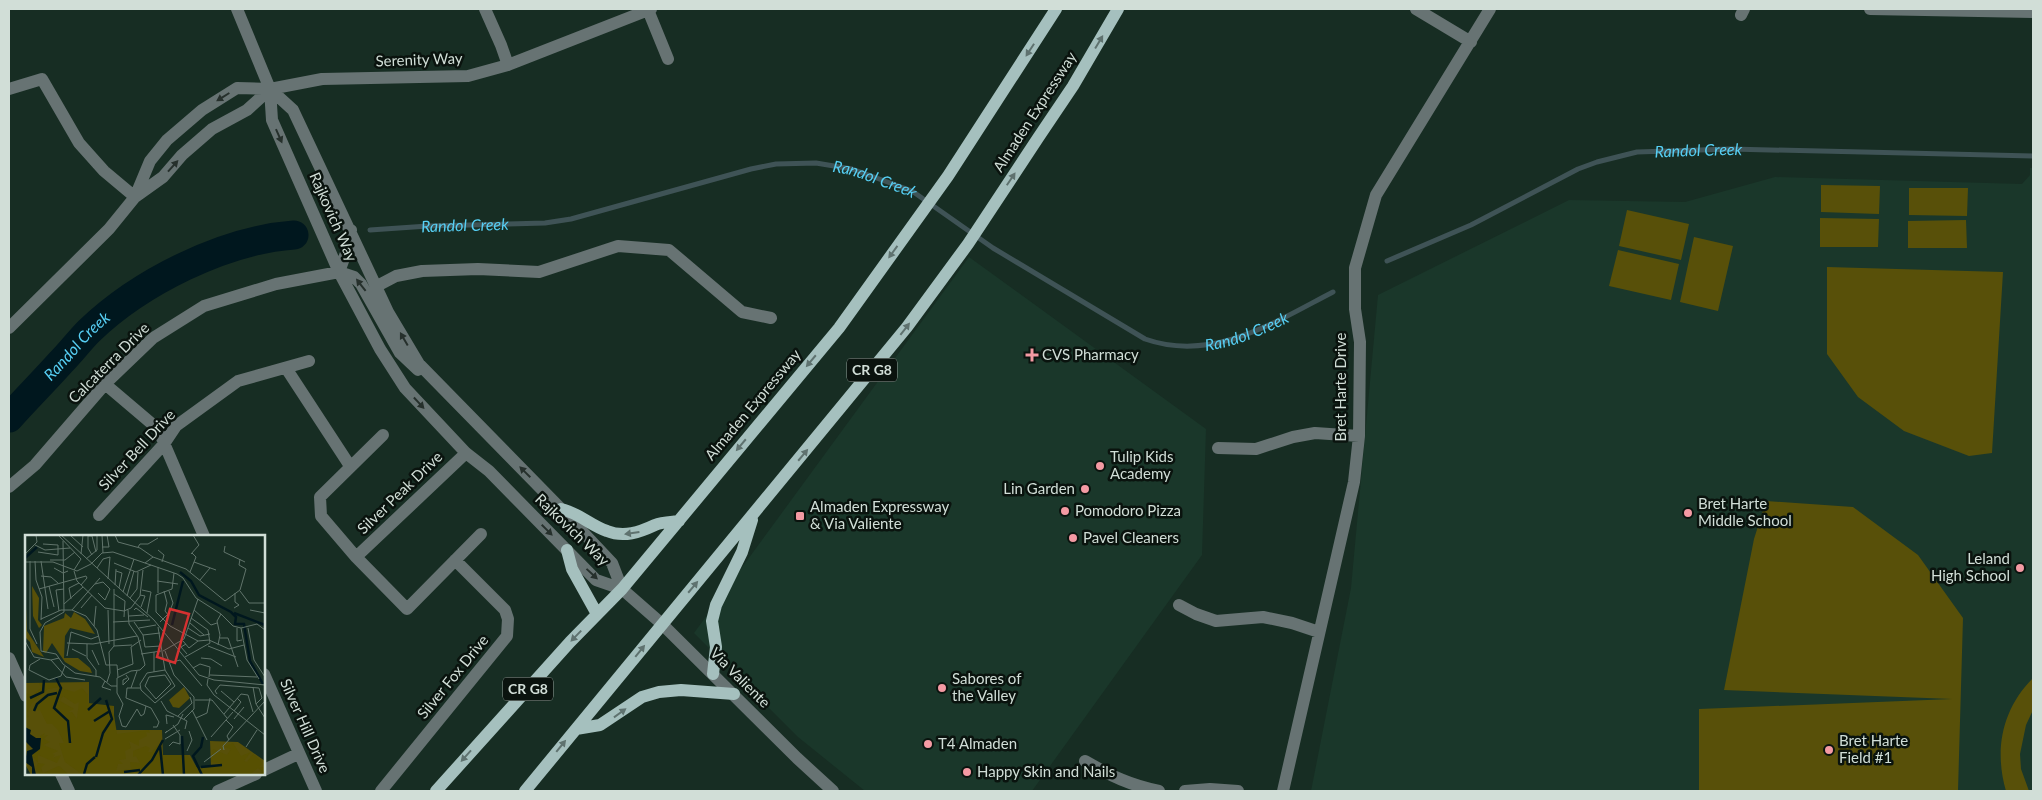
<svg xmlns="http://www.w3.org/2000/svg" width="2042" height="800" viewBox="0 0 2042 800" font-family="Lato,sans-serif">
  <rect width="100%" height="100%" fill="#172d23"/>
  <!-- built -->
  <path fill="#1a372a" d="M2030,168h3v623h-722l40,-203 27,-293 191,-95 116,2 90,-25 247,7 8,-9z
    M969,257l237,172 -4,126 -170,236h-167l-67,-54 -104,-104z"/>
  <!-- green -->
  <path fill="#585009" d="M1821,185l59,1 -1,28 -58,-2z
    M1909,188h59l-1,28 -58,-1z
    M1627,210l62,14 -8,36 -62,-14z
    M1820,218l59,1 -1,28h-58z
    M1966,220l1,28h-59v-27z
    M1694,237l39,9 -15,65 -38,-9z
    M1618,250l61,14 -8,36 -62,-14z
    M1827,267l176,5 -11,181 -23,3 -65,-25 -46,-34 -31,-43z
    M1766,501l87,6 65,48 45,63 -5,173h-259v-82l253,-10 -228,-9 30,-151z
    M2033,678v32l-7,15 -6,29 1,15 8,22h-23c-12,-41 -4,-82 27,-113z"/>
  <g fill="none" stroke-linecap="round" stroke-linejoin="round">
    <!-- stream -->
    <g stroke="#3f5356" stroke-width="5">
      <path id="s1" d="M370,230l58,-4 117,-3 26,-4 180,-50 25,-5 40,-1 36,6 60,22 81,57 152,91c68,24 130,-17 188,-47"/>
      <path id="s2" d="M1387,261l84,-36 107,-56 19,-7 40,-10 93,-3 303,7"/>
    </g>
    <!-- river -->
    <path stroke="#00171e" stroke-width="29" id="s3" d="M9,418c17,-19 35,-37 52,-56 10,-10 18,-21 28,-31 51,-49 135,-91 205,-96"/>
    <!-- minor -->
    <path stroke="#677373" stroke-width="12" d="M237,9l33,80 2,31 67,152 41,77 25,39 61,65 23,18 107,109 26,9 40,35 135,134 36,33
      M485,9l16,36 7,20
      M1416,9l55,33
      M1870,9l163,3
      M648,10l20,49
      M1741,15l3,-6
      M9,89l33,-10 37,64 25,28 31,26
      M270,89l23,21 95,202 31,52 142,145 51,54 10,26
      M135,197l15,-36 17,-21 35,-30 35,-22 33,1 52,-10 146,-3 40,-11 143,-56
      M339,272l15,5 7,7 39,69 18,17
      M339,272l7,-19 5,-23
      M377,286l19,-10 26,-5 56,-2 61,3 79,-26 51,4 73,62 29,6
      M9,328l100,-99 26,-32 28,-20 19,-22 30,-26 35,-19 23,-21
      M286,368l64,98
      M105,384l53,45 46,107
      M383,435l-63,62 1,19 35,41 51,52 74,-75
      M1218,448l38,1 37,-12 22,-4 44,3
      M9,487l26,-22 70,-81 48,-46 51,-32 72,-22 63,-12
      M99,515l65,-71 12,-18 62,-45 71,-20
      M356,557l110,-104
      M1179,605l17,9 20,7 47,-4 29,6 27,9
      M9,658l17,38
      M264,674l52,117
      M1085,761c26,15 45,24 74,30
      M264,770l34,-16
      M61,774l8,17
      M218,791l38,-17
      M381,791l126,-155 1,-17 -3,-9 -50,-50
      M1185,791l25,-2 28,2
      M1283,791l71,-309 5,-46 1,-94 -5,-33v-41l21,-73 114,-186"/>
    <!-- major -->
    <path stroke="#a5c0be" stroke-width="12" d="M561,509c18,4 29,16 46,22 17,7 33,1 48,-6 7,-3 16,-3 24,-4
      M567,550l5,19 25,45
      M713,674l3,-27 -4,-26 4,-16 26,-53 10,-32
      M576,729l24,-4 42,-28 17,-5 22,-2 53,4
      M436,791l134,-149 52,-53 217,-261 109,-152 108,-167
      M525,791l382,-464 61,-83 70,-106 35,-52 45,-77"/>
  </g>
  <!-- one-way arrows -->
  <defs><path id="oneway-solid" d="M-6-.8H1V-3.2L6.5 0L1 3.2V.8H-6Z" transform="scale(1.25)"/></defs>
  <g fill="#5f726f">
    <use href="#oneway-solid" transform="translate(1099 42) rotate(-59)"/>
    <use href="#oneway-solid" transform="translate(1030 50) rotate(123)"/>
    <use href="#oneway-solid" transform="translate(1011 179) rotate(-56)"/>
    <use href="#oneway-solid" transform="translate(893 252) rotate(126)"/>
    <use href="#oneway-solid" transform="translate(905 329) rotate(-52)"/>
    <use href="#oneway-solid" transform="translate(811 361) rotate(130)"/>
    <use href="#oneway-solid" transform="translate(741 445) rotate(130)"/>
    <use href="#oneway-solid" transform="translate(803 455) rotate(-50)"/>
    <use href="#oneway-solid" transform="translate(632 533) rotate(172)"/>
    <use href="#oneway-solid" transform="translate(693 587) rotate(-50)"/>
    <use href="#oneway-solid" transform="translate(576 636) rotate(134)"/>
    <use href="#oneway-solid" transform="translate(640 651) rotate(-51)"/>
    <use href="#oneway-solid" transform="translate(620 713) rotate(-36)"/>
    <use href="#oneway-solid" transform="translate(561 746) rotate(-51)"/>
    <use href="#oneway-solid" transform="translate(466 756) rotate(132)"/>
  </g>
  <g fill="#26302c">
    <use href="#oneway-solid" transform="translate(223 97) rotate(148)"/>
    <use href="#oneway-solid" transform="translate(279 136) rotate(66)"/>
    <use href="#oneway-solid" transform="translate(173 166) rotate(-48)"/>
    <use href="#oneway-solid" transform="translate(361 285) rotate(-128)"/>
    <use href="#oneway-solid" transform="translate(404 339) rotate(-120)"/>
    <use href="#oneway-solid" transform="translate(419 403) rotate(47)"/>
    <use href="#oneway-solid" transform="translate(525 472) rotate(-135)"/>
    <use href="#oneway-solid" transform="translate(547 530) rotate(45)"/>
    <use href="#oneway-solid" transform="translate(592 574) rotate(43)"/>
  </g>
  <!-- markers -->
  <g fill="#f49aa3" stroke="#0a130e" stroke-width="2">
    <path d="M1029.5 347.5h5v5h5v5h-5v5h-5v-5h-5v-5h5z"/>
    <circle cx="1100" cy="466" r="5"/>
    <circle cx="1085" cy="489" r="5"/>
    <circle cx="1065" cy="511" r="5"/>
    <circle cx="1688" cy="513" r="5"/>
    <rect x="795" y="511" width="10" height="10" rx="2.5"/>
    <circle cx="1073" cy="538" r="5"/>
    <circle cx="2020" cy="568" r="5"/>
    <circle cx="942" cy="688" r="5"/>
    <circle cx="928" cy="744" r="5"/>
    <circle cx="1829" cy="750" r="5"/>
    <circle cx="967" cy="772" r="5"/>
  </g>
  <g text-anchor="middle" stroke-width="5" stroke-linejoin="round" paint-order="stroke">
    <!-- shield labels -->
    <g fill="#0a130e" stroke="#95a19b" stroke-width="1">
      <rect x="847" y="358.5" width="50" height="23" rx="4"/>
      <rect x="503" y="677.5" width="50" height="23" rx="4"/>
    </g>
    <g font-size="14" font-weight="bold" fill="#d1ded7">
      <text x="872" y="375">CR G8</text>
      <text x="528" y="694">CR G8</text>
    </g>
    <!-- street labels -->
    <g font-size="15" fill="#d1ded7" stroke="#0a130e">
      <text transform="translate(419 60) rotate(-2)" y="5">Serenity Way</text>
      <text transform="translate(1035 112) rotate(-57)" y="5">Almaden Expressway</text>
      <text transform="translate(333 217) rotate(66)" y="5">Rajkovich Way</text>
      <text transform="translate(109 363) rotate(-45)" y="5">Calcaterra Drive</text>
      <text transform="translate(1341 387) rotate(-90)" y="5">Bret Harte Drive</text>
      <text transform="translate(753 405) rotate(-50)" y="5">Almaden Expressway</text>
      <text transform="translate(137 450) rotate(-47)" y="5">Silver Bell Drive</text>
      <text transform="translate(400 493) rotate(-44)" y="5">Silver Peak Drive</text>
      <text transform="translate(572 530) rotate(44)" y="5">Rajkovich Way</text>
      <text transform="translate(453 677) rotate(-51)" y="5">Silver Fox Drive</text>
      <text transform="translate(740 678) rotate(45)" y="5">Via Valiente</text>
      <text transform="translate(305 726) rotate(66)" y="5">Silver Hill Drive</text>
    </g>
    <!-- poi labels -->
    <g font-size="15" fill="#d1ded7" stroke="#0a130e" text-anchor="start">
      <text x="1042" y="360">CVS Pharmacy</text>
      <text x="1110" y="462">Tulip Kids<tspan x="1110" dy="17">Academy</tspan></text>
      <text x="1075" y="494" text-anchor="end">Lin Garden</text>
      <text x="1698" y="509">Bret Harte<tspan x="1698" dy="17">Middle School</tspan></text>
      <text x="810" y="512">Almaden Expressway<tspan x="810" dy="17">&amp; Via Valiente</tspan></text>
      <text x="1075" y="516">Pomodoro Pizza</text>
      <text x="1083" y="543">Pavel Cleaners</text>
      <text x="2010" y="564" text-anchor="end">Leland<tspan x="2010" dy="17">High School</tspan></text>
      <text x="952" y="684">Sabores of<tspan x="952" dy="17">the Valley</tspan></text>
      <text x="1839" y="746">Bret Harte<tspan x="1839" dy="17">Field #1</tspan></text>
      <text x="938" y="749">T4 Almaden</text>
      <text x="977" y="777">Happy Skin and Nails</text>
    </g>
    <!-- water labels -->
    <g font-size="16" font-style="italic" fill="#56cff4" stroke="#0a130e">
      <text dy="6" stroke="none"><textPath href="#s2" startOffset="335">Randol Creek</textPath></text>
      <text dy="6" stroke="none"><textPath href="#s1" startOffset="515">Randol Creek</textPath></text>
      <text dy="6" stroke="none"><textPath href="#s1" startOffset="95">Randol Creek</textPath></text>
      <text dy="6" stroke="none"><textPath href="#s1" startOffset="935">Randol Creek</textPath></text>
      <text dy="6" stroke="none"><textPath href="#s3" startOffset="99">Randol Creek</textPath></text>
    </g>
  </g>
  <!-- overview -->
  <g transform="translate(25 535)">
    <rect width="240" height="240" fill="#172d23"/>
    <path d="M0,48l2,48 17,26 -12,-5 -2,-10 -5,-5zM7,51l7,12 -1,22 4,5 -3,3 -6,-12zM49,77l11,7 10,15 -25,-6 -5,8 -1,22h14l12,10 2,5 -12,-2 -15,-9 -13,-19 -6,10 -3,-1 1,-26 20,-8 1,-5 6,5zM64,147v24h25v24h48l1,25h27l7,13h5l9,-1 -1,-26 28,1 27,19v14h-234l-6,-11v-81zM159,152l6,11 -11,10 -6,-1 -4,-7z" fill="#585009"/>
    <path d="M14,148h20l5,6 10,3 8,-4 6,7v8l26,3 -4,5 4,4 3,19 32,-4 1,3 -4,-1 1,4 -8,4v6l-10,-5 2,7 -6,3 1,8 -7,1 4,4h-5l-2,7 15,-2 -1,-7 10,1 -4,-7 -3,1v-6l13,-5 4,2 -2,4h4l8,-9 3,12h24l10,13 14,-1 12,-3 -12,-2 2,-13 14,6 4,-6 -7,-2 9,-4 8,13 10,-4 -7,9 3,1 6,-8 7,6 2,4 -3,3h5l1,8h-8l6,-3 -5,-4 -9,7h-166l-18,-13 -6,-19h5l-6,-13 -6,-6h-5l-7,-14 -7,1 1,-6 12,-11 11,-1 2,-6 -11,2 -16,14 -5,10 2,4 -4,1v-25l8,2 8,-7zM38,161l12,8 4,-2 -2,17 -5,-7 -6,1 8,-4 -14,-8zM20,198l-2,3 5,-1 -4,4 6,3 -7,3 15,6 -6,3 3,1 -3,3 9,-3 -4,8 -19,-8v8l7,1 -4,4 2,5 16,-7 9,8 -27,1 -5,-6 2,-6 -6,-8 9,-7 -1,-12z" fill="#575002" fill-rule="evenodd"/>
    <path d="M0,192l6,3 -1,4 6,4h5l-1,11 -8,6 4,20h-4v-8l-7,-5 2,-11 6,-2 -8,-8z" fill="#00171e"/>
    <path fill="none" stroke="#00171e" stroke-width="2.5" d="M0,23l12,-11M155,37l11,9 8,14 32,17 5,5 -1,7h9l6,37 13,23M209,78l31,12M147,90l11,-44M31,143l5,10 -7,20 14,13 2,22M5,163l13,-6 1,-12M63,175l13,-12M9,176l3,-7 11,-9 9,-2M69,186l16,-10M157,201l2,39M135,211l3,29M71,222l7,-24 9,-14 -6,-19M176,232l21,-2M99,237l16,-2M59,239l3,-10 8,-7M113,240l14,-15 11,-20M177,240l-9,-19 8,-9 2,-10"/>
    <path fill="none" stroke="#61746b" stroke-width="1" d="M33,0l23,24 -7,11M36,0l93,85 45,55 15,5 51,5M45,0l13,12M63,0v13l4,7M77,0l1,18M90,0l3,7 22,6 13,9M63,1h4l4,16M38,6l1,71 -19,11 -5,9 1,19 15,3 7,10 12,9 25,4 11,9h6M10,10l10,5 25,-2M200,11l-1,6 21,10M77,12h7l-2,-12M113,12l2,-3h8l10,-6M133,15l6,5 -2,7M13,17l20,3v-10l-15,-1M0,19l12,-12 -1,-7M56,19l2,-19M166,19l8,-9 -6,-10M61,24l11,-9v-15M25,25h15l10,-8M5,26v68l7,15M10,26l1,19 6,17 -1,23M16,26l7,48M0,27h28l24,9 14,-7M169,27l22,8M89,28l22,9 15,-7M120,28l8,-6 33,12 39,32 15,-11 6,-21 -7,-4 1,-6M66,29l11,-11 11,-1 64,22 6,4 13,20 25,16 12,12 8,2 16,-4 8,6M29,33l9,5 5,-2M72,33l6,-9 7,-2 -2,22M49,36l3,10 28,27 19,3 7,-3 9,-12 3,-26M91,36l6,2 -3,15M165,37l6,-15 -4,-4M149,38l-2,16 -16,6v17l14,14 28,15 11,-1 20,9 15,-4M16,41l10,1 7,6M175,45l10,-12M132,46l21,3M70,49l8,-2 7,7 -5,11 -7,-7M90,50l1,-16M24,51l5,21M14,54l47,-13 1,2 -6,7M117,55l9,2 -4,21M139,56l3,12 -2,8 4,5M215,56l9,12h16M98,57l11,-33M133,58v-26M89,59l11,7 -1,16M115,60l5,1 -4,11M102,61l7,-25M105,63l7,-9 1,-17M46,64l-2,-11 10,-5M39,69l19,-17M56,73l11,-13M209,73l5,-3 -4,-3v-9M47,75l28,-32M83,75l1,34M103,75l1,14 9,13 7,28 -5,5 -9,1 -14,7v15l6,11 -4,12 3,10 4,1 11,-18 4,7 3,-2 2,-8M109,75l2,-2 12,9M169,75l17,15 6,-2M225,75l15,3M34,76l-3,-21 8,-1M104,81l15,-1M16,84l20,-9h11l14,6 11,14 9,35h11l1,12M88,87l37,-2M109,87l9,13 2,12 16,-1M135,87l9,-9 4,-10 -4,-12M165,88l14,12M69,91l2,-20M133,92l7,43M114,93l17,-3M163,93l12,8 10,-2M212,93v13l5,-1M216,93l6,32 12,19M223,93l6,32 11,17M118,100l17,-2M195,103h8l10,29M0,106l9,16 17,3 8,-2M158,106l6,7 9,-7M42,108l26,1 44,-8M62,109v14l9,12v6M161,109l-5,3 6,7M193,110l2,-10 -3,-14 4,-7M89,111l18,-1M183,111l28,11M47,114l14,7M67,115l7,15M138,116l21,-12 14,-40M140,116l9,24 20,22v12l-10,10M129,117v20M116,119l20,-3M42,121l4,-24 20,7 8,-3M160,122l25,-14 -2,-13 -17,-12M176,123l10,1 11,7M15,124l-10,6 -1,5 20,10 12,-4 4,-10M26,125l15,17 19,3M144,128l11,-3 22,26M108,129l-2,-17 10,-7M168,133l7,-4 10,3 -1,10M92,135l16,-6M140,135l10,16 -20,17 -14,-13 -1,-6 7,-11zM101,140l3,4 -6,6v-5l4,-2M140,140l6,9 -15,15 -11,-13 4,-9zM185,140l47,2M183,144l-1,6 7,10 51,40M80,146l-3,6 9,3M82,147l3,-9 -1,-21 5,-6v-57M228,152l3,17 9,14M106,153l6,-17M115,153h-13l-1,10 25,10 8,14 -2,5h-4M196,156l13,11M192,159l-2,-3 5,-6 39,3 3,10 -6,6M170,165h17l15,18M136,166l6,10 20,10 -2,8M167,175l15,30M209,176l7,-9 -4,-4M199,179l17,-20 7,1 5,17M153,181l14,-13 -2,-6M171,183l11,-5 3,-15M209,184l10,-12M201,185l7,7 -6,9 2,4M142,189l-1,-9 8,2M142,196l-2,2 13,-9 5,-10M186,202l22,-25M140,204l15,-9M144,211l4,-4 7,2v-9l-7,-10M221,212l11,-17M199,215l-1,-4 42,-45M162,216l5,-11 -3,-9M179,227l17,-13"/>
    <path fill="#d63131" fill-opacity="0.15" stroke="#d63131" stroke-width="2.5" d="M145,74l19,5 -14,49 -18,-6z"/>
    <rect width="240" height="240" fill="none" stroke="#d1ded7" stroke-width="2.5"/>
  </g>
  <!-- border -->
  <rect width="2042" height="800" fill="none" stroke="#d1ded7" stroke-width="20"/>
</svg>
